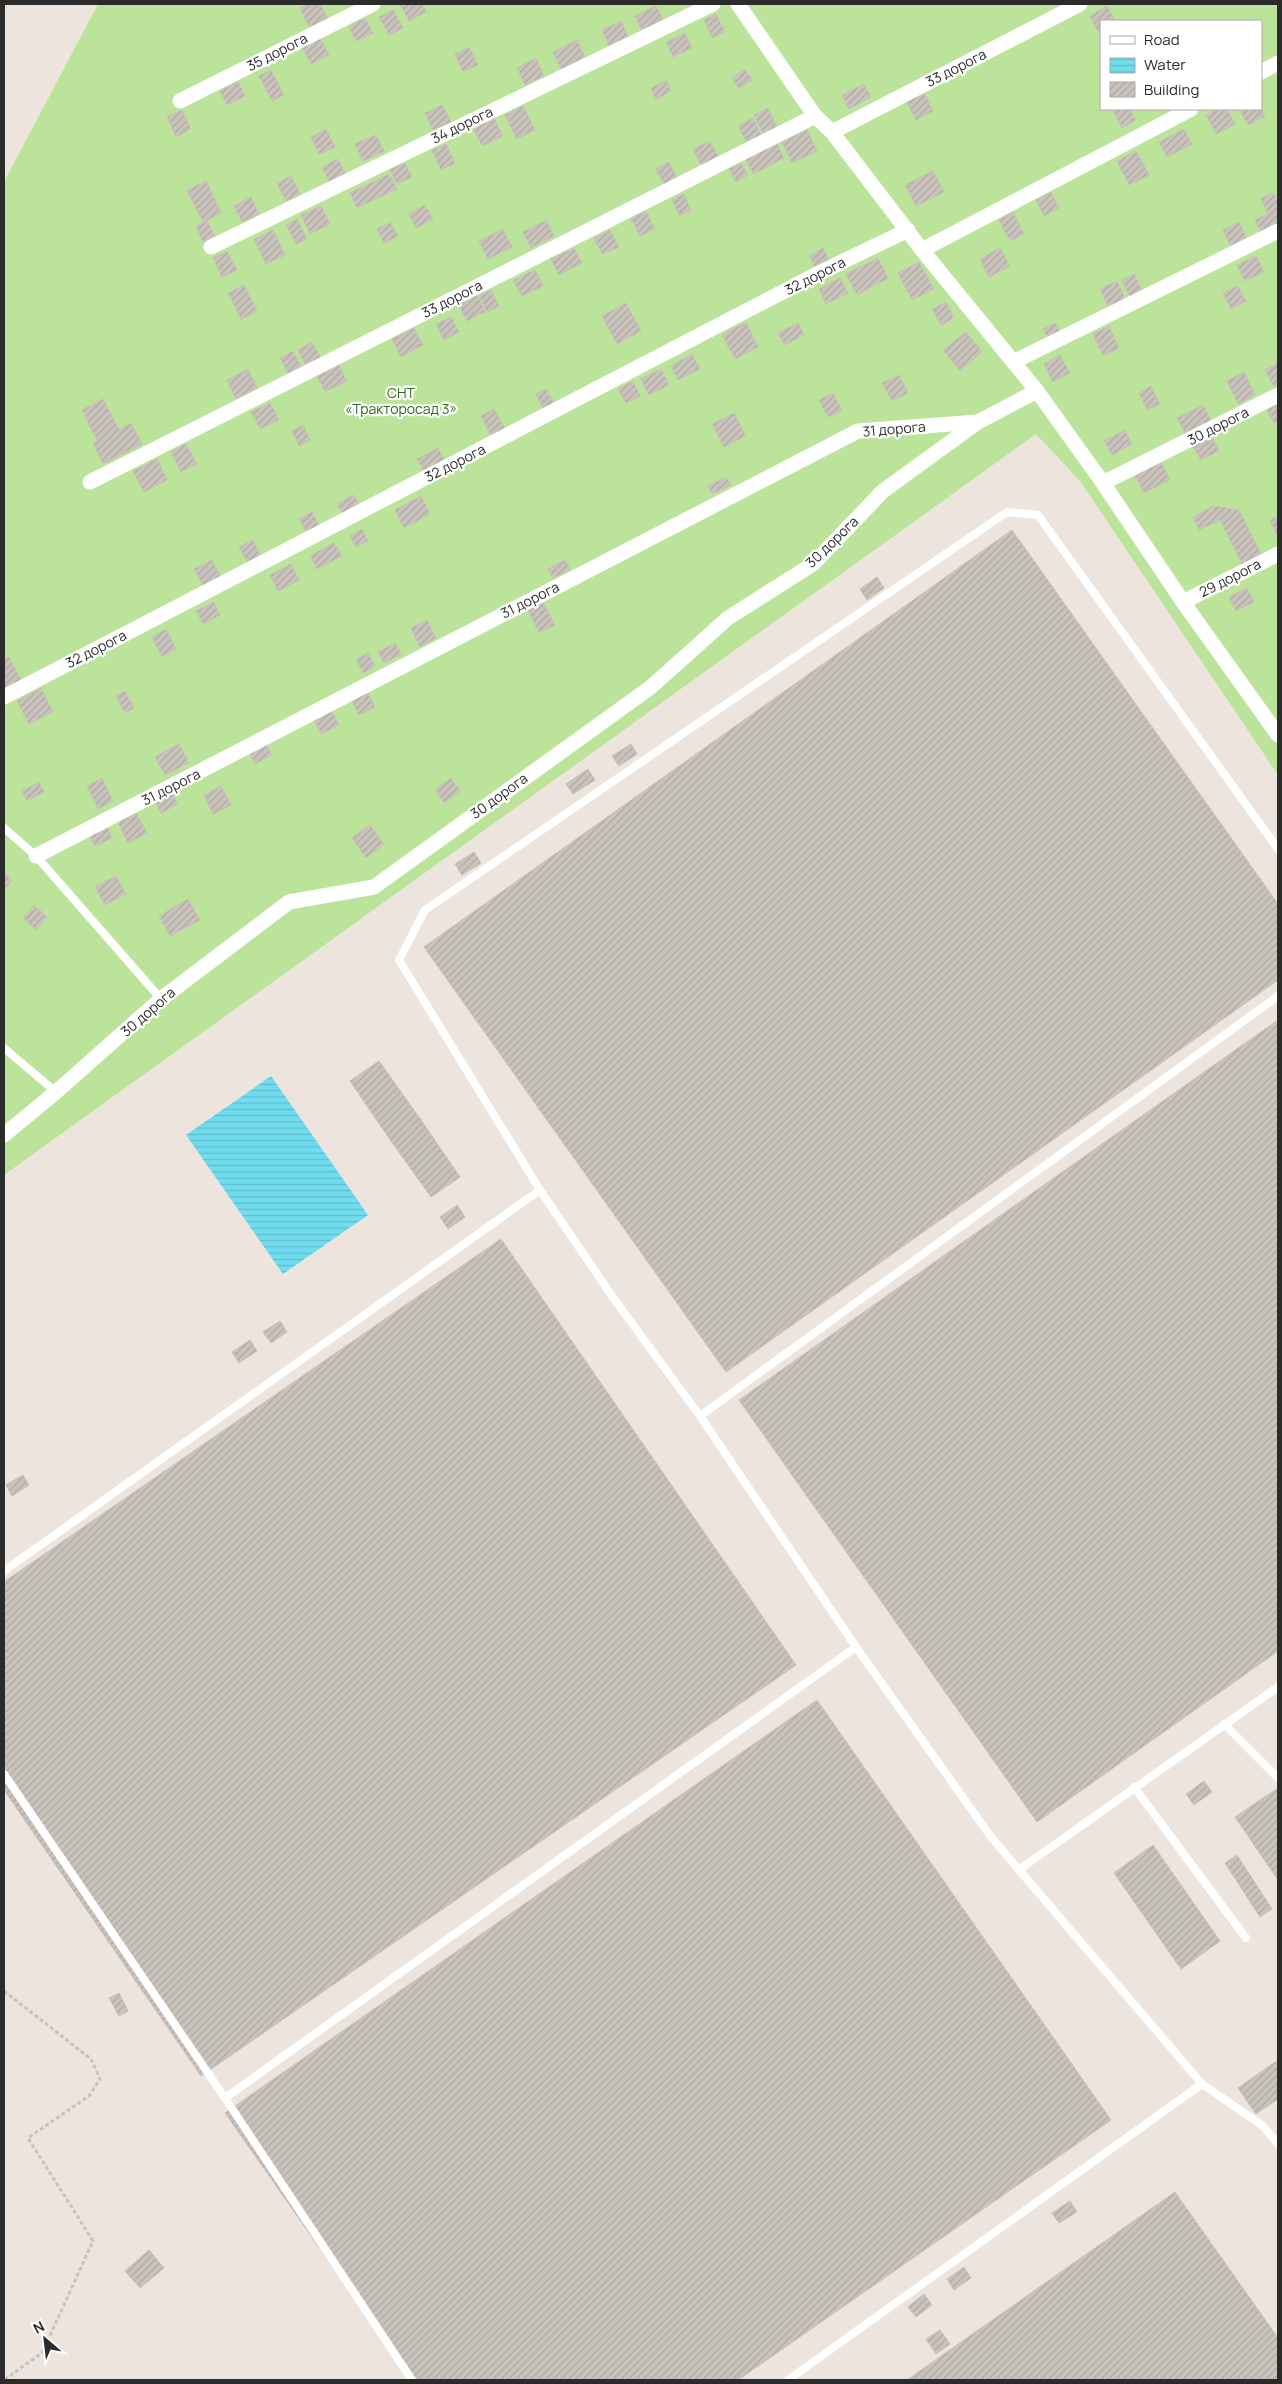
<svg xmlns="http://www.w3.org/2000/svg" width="1282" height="2384" viewBox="0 0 1282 2384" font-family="Manrope,sans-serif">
  <defs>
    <pattern id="water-rules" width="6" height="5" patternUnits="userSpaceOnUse" patternTransform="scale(1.25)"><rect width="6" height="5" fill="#70dcef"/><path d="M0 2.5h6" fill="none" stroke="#61bdcd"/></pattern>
    <pattern id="building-hatch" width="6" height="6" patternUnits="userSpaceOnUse" patternTransform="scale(1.25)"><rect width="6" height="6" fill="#c9c3bc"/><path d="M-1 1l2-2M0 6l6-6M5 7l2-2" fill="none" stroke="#ada8a2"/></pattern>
  </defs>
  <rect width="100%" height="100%" fill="#ede5dd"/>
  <!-- grass -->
  <path fill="#bbe49a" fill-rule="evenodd" d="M98,4h1180v771l-198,-294 -44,-47 -1032,741v-993zM1101,21h160v88h-160z"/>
  <!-- water -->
  <path fill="url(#water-rules)" d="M271,1076l97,139 -85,59 -97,-139z"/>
  <!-- building -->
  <path fill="url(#building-hatch)" stroke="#c9c0b7" d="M309,4h11l8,15 -19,8 -9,-19z
    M400,4h22l4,8 -17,9z
    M656,6l7,14 -21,11 -7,-15z
    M1107,6l8,15h-14l-1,14 -10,-19z
    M393,10l10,18 -14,7 -10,-18z
    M716,14l9,18 -13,6 -8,-18z
    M365,18l8,15 -17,8 -7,-14z
    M621,21l7,16 -19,9 -7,-16z
    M685,33l7,15 -19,9 -7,-15z
    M320,38l9,17 -18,9 -9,-17z
    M577,40l8,18 -24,11 -8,-17z
    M469,47l9,18 -15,7 -8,-18z
    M536,58l8,18 -19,9 -8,-17z
    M745,69l7,11 -13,9 -7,-11z
    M271,70l13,25 -12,6 -13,-25z
    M666,80l5,11 -15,8 -5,-11z
    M238,82l7,14 -18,9 -7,-14z
    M864,84l7,13 -22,12 -7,-14z
    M922,89l11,22 -17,9 -11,-22z
    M442,105l9,17 -18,8 -8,-17z
    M523,106l12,24 -18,9 -12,-24z
    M768,108l9,19 -14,7 -9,-19z
    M1261,108l4,8 -17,9 -9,-16z
    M1112,109h18l6,11 -14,8z
    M1218,109h9l8,15 -19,10 -10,-19z
    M182,110l9,19 -15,8 -9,-20z
    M494,118l9,18 -21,10 -9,-18z
    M753,118l8,17 -14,7 -9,-16z
    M326,129l9,18 -16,7 -8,-17z
    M1184,129l8,15 -25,13 -8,-15z
    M807,130l10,21 -25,12 -10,-21z
    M376,135l8,16 -21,10 -8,-17z
    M710,141l9,17 -17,9 -9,-18z
    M776,142l8,16 -31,16 -8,-16z
    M446,144l9,19 -14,7 -9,-20z
    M1136,151l13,24 -20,10 -12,-24z
    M338,159l8,16 -16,8 -8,-16z
    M669,162l8,16 -13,7 -8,-16z
    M405,163l7,14 -15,7 -7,-14z
    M741,163l7,12 -12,7 -7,-13z
    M933,171l11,21 -28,14 -11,-21z
    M389,174l8,15 -40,19 -7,-15z
    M291,176l9,18 -14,7 -9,-18z
    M206,181l15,32 -18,9 -16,-32z
    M1051,192l8,16 -15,8 -8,-16z
    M1273,192l5,10v25l-16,8 -7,-15 13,-6 -7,-15z
    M684,194l7,16 -11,6 -8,-16z
    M251,197l8,17 -17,8 -8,-16z
    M425,205l8,14 -17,9 -7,-14z
    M321,206l9,18 -20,10 -9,-19z
    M646,211l9,18 -15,7 -9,-18z
    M1013,212l11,22 -14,7 -11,-21z
    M297,219l10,20 -11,5 -10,-19z
    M546,220l8,16 -23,12 -8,-16z
    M207,221l8,15 -12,6 -7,-16z
    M390,222l8,14 -14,7 -7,-14z
    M1239,222l8,17 -16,8 -8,-17z
    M503,229l9,18 -24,12 -9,-18z
    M273,230l12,25 -19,9 -12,-25z
    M610,230l9,17 -17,7 -8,-16z
    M574,248l8,15 -23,12 -8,-16z
    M823,248l7,14 -14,7 -7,-13z
    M1000,248l10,18 -21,11 -9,-18z
    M227,251l10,19 -15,7 -9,-19z
    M1256,256l8,16 -19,9 -8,-16z
    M878,258l10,20 -31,17 -11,-21z
    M919,262l15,27 -22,11 -14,-27z
    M535,270l8,16 -21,10 -9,-16z
    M1134,274l8,17 -12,6 -8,-17z
    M840,278l8,15 -22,11 -7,-15z
    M1117,281l8,18 -16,9 -9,-19z
    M244,285l13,26 -16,8 -13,-26z
    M1238,286l8,15 -15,8 -8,-16z
    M491,290l8,16 -12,6 -8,-16z
    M476,294l9,18 -18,9 -9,-17z
    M946,302l8,16 -13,7 -9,-16z
    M626,303l15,28 -24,13 -15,-28z
    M451,317l8,15 -15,8 -8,-16z
    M746,322l12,25 -23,12 -13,-24z
    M798,323l6,12 -19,10 -7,-12z
    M1055,323l5,9 -12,6 -5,-9z
    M1109,326l10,22 -16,8 -10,-22z
    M414,328l9,17 -22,12 -9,-18z
    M966,332l16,20 -22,19 -17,-21z
    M312,342l9,17 -15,7 -8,-16z
    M293,351l8,16 -13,6 -8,-15z
    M692,354l8,15 -22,11 -7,-14z
    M1060,355l10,18 -17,9 -9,-18z
    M1278,363v21l-4,2 -9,-16z
    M339,365l8,16 -22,11 -8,-16z
    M248,369l9,19 -21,11 -9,-19z
    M661,369l8,16 -20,10 -8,-16z
    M1244,372l11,23 -17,9 -11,-23z
    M899,375l9,18 -16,8 -10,-18z
    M633,381l7,15 -14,7 -8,-14z
    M1151,386l9,18 -13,6 -8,-17z
    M546,389l10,18 -11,5 -9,-18z
    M833,393l9,17 -14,7 -9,-17z
    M103,399l16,31 12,-7 11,21 -39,20 -10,-21 4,-2 -15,-31z
    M270,403l9,17 -19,9 -9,-17z
    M1278,404v17l-4,2 -7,-13z
    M1203,405l8,15 -26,13 -8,-15z
    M494,409l13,23 -14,8 -12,-24z
    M734,413l12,23 -22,11 -12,-23z
    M303,425l7,15 -11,6 -7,-15z
    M1125,430l7,14 -20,11 -8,-14z
    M1211,436l8,15 -18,9 -8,-14z
    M186,444l11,20 -16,8 -10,-20z
    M438,448l8,15 -21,10 -8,-14z
    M157,459l10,21 -23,12 -11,-21z
    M1161,462l9,18 -26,13 -9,-17z
    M726,477l5,8 -19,9 -4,-8z
    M354,495l8,15 -17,9 -8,-15z
    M421,496l9,18 -26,14 -9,-18z
    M1213,506l26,4 22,44 -19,10 -22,-44 -21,10 -6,-13z
    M312,512l8,16 -12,6 -9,-15z
    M1278,516v22l-8,-18z
    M362,529l6,12 -12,6 -6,-11z
    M1012,530l266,374v76l-552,392 -302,-425z
    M253,540l7,15 -13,7 -8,-15z
    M334,543l8,13 -25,13 -7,-13z
    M212,560l10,20 -17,9 -11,-20z
    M565,560l5,9 -17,9 -5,-9z
    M291,564l8,16 -21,11 -8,-16z
    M877,577l7,11 -17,12 -7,-11z
    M1247,588l7,14 -18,9 -7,-14z
    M214,602l6,13 -17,9 -7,-13z
    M543,603l12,22 -16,8 -11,-23z
    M427,620l9,18 -16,9 -9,-19z
    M166,629l10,20 -14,8 -10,-20z
    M395,643l6,11 -17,9 -6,-11z
    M368,653l7,13 -12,7 -7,-14z
    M9,657l12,23 -17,9v-29z
    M41,688l12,24 -24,12 -12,-23z
    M366,689l9,18 -16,8 -9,-18z
    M125,691l9,17 -9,5 -9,-17z
    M331,709l8,16 -18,9 -8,-16z
    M265,743l7,12 -17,9 -6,-12z
    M179,744l10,19 -24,12 -10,-18z
    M631,744l6,10 -18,12 -7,-10z
    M588,769l7,11 -22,14 -7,-10z
    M102,778l11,23 -15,8 -11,-23z
    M451,778l9,13 -16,12 -9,-14z
    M39,782l5,10 -17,9 -5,-10z
    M221,786l10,19 -18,9 -9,-19z
    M172,793l6,11 -17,9 -6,-11z
    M136,813l11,20 -19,10 -10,-21z
    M370,825l14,19 -18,14 -14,-20z
    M107,827l5,11 -17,8 -6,-11z
    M474,852l7,11 -19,12 -7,-11z
    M4,873l8,7 -8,10z
    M116,876l10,18 -21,11 -10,-18z
    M188,899l12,21 -30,16 -11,-20z
    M34,905l13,12 -11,13 -13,-12z
    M1278,1020v631l-241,171 -298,-422z
    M379,1061l42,59 -30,21 -41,-60z
    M421,1120l39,57 -29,20 -40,-56z
    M457,1205l8,12 -17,12 -8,-12z
    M501,1239l295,426 -595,411 -197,-286v-208z
    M280,1321l7,11 -16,11 -8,-11z
    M250,1340l7,11 -18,12 -7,-11z
    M23,1475l6,10 -17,11 -6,-11z
    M817,1700l294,420 -373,260h-326l-187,-267z
    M1204,1781l8,11 -18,13 -8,-11z
    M1278,1788v92l-43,-63z
    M1153,1845l67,96 -39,28 -67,-96z
    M1237,1855l35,54 -12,8 -35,-54z
    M119,1993l9,18 -9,5 -10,-18z
    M1278,2060v39l-22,15 -18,-26z
    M1175,2192l103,146v42h-371z
    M1070,2201l7,11 -18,11 -7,-10z
    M149,2250l15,18 -24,20 -15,-17z
    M964,2267l7,11 -17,12 -7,-11z
    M924,2294l8,11 -16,12 -8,-10z
    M940,2330l10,14 -14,10 -10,-15z"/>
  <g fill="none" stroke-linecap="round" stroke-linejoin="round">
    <!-- path -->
    <path stroke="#c4c4c4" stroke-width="3" stroke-dasharray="4 2.5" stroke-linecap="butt" d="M4,1991l87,68 9,20 -11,17 -61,42 65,103 -51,112 -38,27"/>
    <!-- service -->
    <path stroke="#fff" stroke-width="8" d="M4,828l32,28 125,143
      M1278,849l-240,-334 -31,-3 -582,398 -26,50 141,230 74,109 86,117 156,231 135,190 211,247 61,42 15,18
      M4,1048l52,44
      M700,1416l578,-420
      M4,1571l536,-381
      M1224,1724l54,54
      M4,1774l221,324 187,282
      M1134,1787l112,151
      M1020,1869l258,-182
      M225,2098l631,-451
      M788,2380l414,-296"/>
    <!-- minor -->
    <path stroke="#fff" stroke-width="15" d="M738,4l77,112 17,16 90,118 115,141 66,92 80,119 95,133
      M1261,72l17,-9
      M180,101l193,-97
      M832,132l248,-128
      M211,247l502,-243
      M922,250l269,-141
      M1013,362l265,-131
      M90,482l725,-366
      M1103,483l175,-88
      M1183,602l95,-48
      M4,697l817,-425 87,-42
      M36,856l822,-425 120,-9 59,-31
      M4,1135l52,-43 105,-93 128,-97 85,-15 277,-200 77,-69 85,-54 70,-73 95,-69"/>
  </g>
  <g text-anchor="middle" stroke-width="4.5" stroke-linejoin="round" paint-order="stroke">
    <!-- street labels -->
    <g font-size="14" fill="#2b2b2b" stroke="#fff">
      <text transform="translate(277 52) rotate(-27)" y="5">35 дорога</text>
      <text transform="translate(956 68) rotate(-27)" y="5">33 дорога</text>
      <text transform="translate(462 125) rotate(-26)" y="5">34 дорога</text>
      <text transform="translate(815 276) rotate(-27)" y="5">32 дорога</text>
      <text transform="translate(452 299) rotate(-27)" y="5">33 дорога</text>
      <text transform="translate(1218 426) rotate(-27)" y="5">30 дорога</text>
      <text transform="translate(894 429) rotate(-5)" y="5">31 дорога</text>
      <text transform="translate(455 463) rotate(-27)" y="5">32 дорога</text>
      <text transform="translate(832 542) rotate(-44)" y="5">30 дорога</text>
      <text transform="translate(1230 578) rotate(-27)" y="5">29 дорога</text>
      <text transform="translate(530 600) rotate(-27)" y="5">31 дорога</text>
      <text transform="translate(96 649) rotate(-27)" y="5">32 дорога</text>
      <text transform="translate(171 787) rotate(-27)" y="5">31 дорога</text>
      <text transform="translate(499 796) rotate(-36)" y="5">30 дорога</text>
      <text transform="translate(148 1012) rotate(-41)" y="5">30 дорога</text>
    </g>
    <!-- park labels -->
    <g font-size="14" fill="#33691a" stroke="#fff">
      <text x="401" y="398">СНТ<tspan x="401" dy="16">«Тракторосад 3»</tspan></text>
    </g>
  </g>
  <!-- border -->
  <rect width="1282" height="2384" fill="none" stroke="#2b2b2b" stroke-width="10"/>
  <!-- legend -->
  <rect x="1100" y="20" width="162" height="90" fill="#ffffff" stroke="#aaaaaa"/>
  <rect x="1110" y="36" width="25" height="8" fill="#ffffff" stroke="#aaaaaa"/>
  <text x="1144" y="45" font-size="15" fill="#2b2b2b">Road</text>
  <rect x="1110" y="58" width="25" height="15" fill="url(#water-rules)" stroke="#aaaaaa"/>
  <text x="1144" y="70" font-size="15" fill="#2b2b2b">Water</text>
  <rect x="1110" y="82" width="25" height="15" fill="url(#building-hatch)" stroke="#aaaaaa"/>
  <text x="1144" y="95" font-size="15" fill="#2b2b2b">Building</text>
  <!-- north arrow -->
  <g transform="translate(45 2339) rotate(332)" stroke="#ffffff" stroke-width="4" paint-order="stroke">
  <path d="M0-4L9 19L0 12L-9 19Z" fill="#2b2b2b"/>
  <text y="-8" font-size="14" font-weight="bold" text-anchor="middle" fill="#2b2b2b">N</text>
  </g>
</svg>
